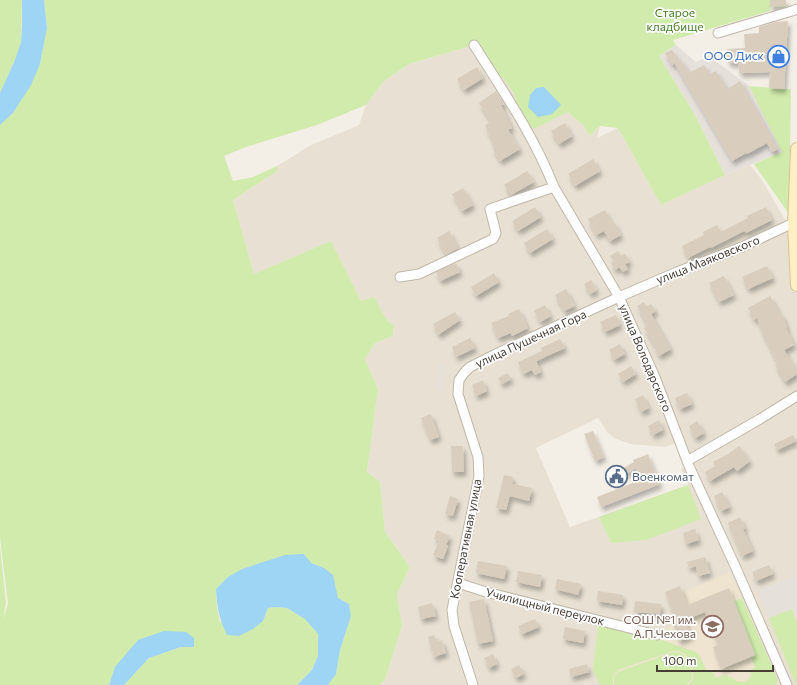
<svg xmlns="http://www.w3.org/2000/svg" width="797" height="685" viewBox="0 0 797 685" font-family="Commissioner,sans-serif">
  <defs>
    <filter id="shadow"><feDropShadow dx="2.5" dy="4.5" stdDeviation="2" flood-color="#0004"/></filter>
  </defs>
  <rect width="100%" height="100%" fill="#f4efe6"/>
  <!-- residential -->
  <path fill="#e8e1d3" fill-rule="evenodd" d="M474,45l24,30 6,4 10,15 3,10 19,23 32,-15 16,14 6,10 10,-10 -3,12 21,-10 43,77 64,-30 25,-10 12,15 26,45 9,-1v461h-417l5,-5 17,-54 -5,-32 13,-27 -25,-35 -5,-50 -13,-10 11,-83 -13,-30 10,-16 18,-7 1,-10 -8,-7 -7,-13 -18,-5 -30,-60 -77,33 -21,-74 44,-29v-5l34,-21 48,-20 7,-20 17,-23 26,-18zM598,418l9,14 7,6 16,6 35,3 15,-5 9,24 -8,3 7,16 -118,42 -34,-79z"/>
  <!-- industrial -->
  <path fill="#e6e0db" d="M676,45l20,17 13,-6 40,30 34,66 -58,23 -30,-60 -36,-59z
    M439,363h6l-3,28 -6,-1z
    M797,575v48l-6,-14 -22,9 -11,-27z"/>
  <!-- education -->
  <path fill="#eee4cf" d="M730,572l48,108 -2,5h-176l-7,-15 5,-45 55,13 6,-2 6,-7 8,-3v-2l4,-1 -12,-31 15,-6 3,6z"/>
  <!-- green -->
  <path fill="#d0ebac" d="M0,0h22l-1,42 -6,18 -15,33z
    M44,0h742v7h-15l-1,4 -97,29 3,5 -17,11 36,59 30,60 -64,30 -43,-77 -18,-2 -10,10 -6,-10 -16,-14 -32,16 -6,-1 -13,-23 -3,-10 -10,-15 -6,-4 -24,-30 -65,19 -26,18 -17,23 -49,20 -71,22 -22,9 9,25 20,-4 24,-11v5l-44,29 21,74 77,-33 30,60 13,-4 12,22 8,7 -1,10 -18,7 -10,16 13,30 -11,83 13,10 5,50 25,35 -13,27 5,32 -17,54 -5,5h-52l8,-11 4,-24 11,-34 -2,-12 -11,-6 -14,-30 -13,-5 -83,14 -12,12 1,18 3,15 43,-1 5,-13 7,-1 12,1 18,11 13,15v22l-6,14 -15,15h-173l25,-27 32,-11 13,-1v-8l-79,29 -6,18h-109v-139l6,57 -3,16 5,-15 -8,-66v-413l13,-12 27,-49 7,-36z
    M749,86l35,3h7l-2,125 -35,-50 28,-12z
    M688,485l13,34 -55,21 -35,3 -12,-26z
    M742,598l36,82 -2,5h-88c2,-2 5,-5 5,-8 1,-7 -4,-21 -10,-24 -3,-2 -6,-2 -10,-2l-55,19c-5,5 -6,8 -5,15h-13l-7,-15 5,-45 55,13h3l42,15 9,19 4,-2 5,8 10,-4 3,4 2,-1c7,8 23,7 19,-7l5,-2 -4,-11 4,-2 -21,-53z
    M792,609l5,14v62h-1l-27,-67z
    M673,652c3,0 7,0 9,2 6,3 11,17 10,23 -1,3 -4,6 -6,8h-72v-9l4,-4z"/>
  <!-- water -->
  <path fill="#9ed4f4" d="M22,0h22l3,28 -7,36 -9,21 -18,28 -13,12v-32l15,-33 6,-18 1,-16z
    M544,87l17,18 -9,9 -14,3 -10,-10 2,-12 6,-7z
    M304,554l7,9 13,5 9,7 5,23 11,6 2,12 -11,34 -4,24 -8,11h-31l15,-15 6,-14v-22l-13,-15 -18,-11 -12,-1 -7,1 -5,13 -10,8 -14,7 -12,-1c-8,-17 -10,-27 -11,-46l12,-12 14,-8 43,-14z
    M164,631l22,1 8,6v9h-13l-32,11 -25,27h-15l6,-18 23,-27z"/>
  <!-- building -->
  <path fill="#d9cdbd" filter="url(#shadow)" d="M770,0h16v6l-16,1z
    M788,21l-4,68 -15,-1 1,-16 -31,1 -1,-10h-10l-1,-14 18,-1 -1,-14 15,-1v-6l17,-5z
    M672,50l7,11 2,-1 8,13 15,-8 6,9 6,-3 13,22v-5l11,-7 38,68 -6,3 -5,-9 -20,11 -1,-1 -14,8 -57,-97 3,-2 -6,3 -7,-12z
    M477,67l6,11 -19,12 -7,-11z
    M496,91l8,13 -3,1 11,23 -4,2 12,19 -20,12 -7,-12 2,-2 -10,-22 6,-3 -12,-19z
    M565,123l7,13 -13,8 -8,-13z
    M593,159l7,12 -25,15 -7,-12z
    M527,171l7,11 -23,13 -7,-10z
    M463,188l10,17 -11,6 -10,-17z
    M535,207l6,10 -23,14 -6,-10z
    M766,207l6,13 -26,13 -2,-2 -33,17 -1,-1 -22,11 -6,-12 22,-11 -1,-3 14,-7 4,7 27,-14 -1,-2z
    M605,210l7,13 2,-1 7,13 -11,6 -6,-10 -8,4 -8,-16z
    M547,229l6,10 -23,14 -6,-10z
    M449,231l9,17 -12,7 -9,-17z
    M618,251l3,5 4,-2 5,8 -5,2 3,5 -5,3 -4,-5 -4,3 -4,-7 3,-2 -4,-5z
    M456,263l4,9 -20,9 -4,-9z
    M767,266l6,12 -25,11 -6,-12z
    M494,273l5,9 -23,14 -5,-9z
    M724,276l10,19 -15,7 -10,-19z
    M591,280l6,10 -7,4 -6,-10z
    M566,289l9,17 -11,5 -9,-16z
    M770,296l11,19 1,-1 5,13 -1,1 8,17 -10,5 13,20v4l-12,8 -10,-17 3,-1 -15,-30 -6,-16 -3,2 -6,-12z
    M644,302l2,5 5,-3 5,7 -5,3 20,35 -12,7 -4,-7 1,-1 -12,-20 4,-2 -11,-20z
    M545,305l6,11 -11,6 -6,-11z
    M519,309l9,19 -16,8 -1,-3 -13,5 -7,-15 18,-7 -1,-2z
    M455,312l5,8 -22,15 -5,-11z
    M616,315l4,10 -15,7 -5,-10z
    M470,338l5,10 -19,9 -4,-10z
    M560,339l5,9 -29,13 5,11 -6,3 -3,-5 -9,4 -5,-12 24,-11 -1,-3z
    M620,344l5,10 -11,6 -5,-10z
    M631,366l5,8 -13,8 -5,-8z
    M508,373l3,6 -9,5 -4,-6z
    M483,380l4,11 -11,5 -4,-11z
    M687,393l5,11 -12,5 -5,-11z
    M643,395l6,13 -8,4 -6,-13z
    M431,414l8,23 -9,3 -9,-22z
    M659,420l4,10 -10,5 -5,-9z
    M697,421l7,12 -9,5 -6,-12z
    M593,431l11,26 -9,4 -11,-27z
    M793,435l3,6 -19,9 -3,-6z
    M451,446h12l1,26h-12z
    M739,446l11,15 -13,10 -3,-4 -24,14 -5,-9 10,-6 -2,-4 15,-8z
    M648,454l12,30 -59,23 -4,-10 43,-17 -4,-12 -11,6 -3,-5 12,-7 -1,-2z
    M504,475l9,2 -1,7 20,4 -3,13 -19,-5 -4,14 -10,-2z
    M722,492l8,15 -9,4 -7,-15z
    M450,496l8,3 -5,17 -8,-2z
    M740,517l5,11 -2,1 10,22 -11,5 -14,-33z
    M695,529l4,11 -13,4 -3,-11z
    M437,530l13,6 -4,9 2,1 -5,13 -10,-4 6,-14 -5,-2z
    M705,557l5,16 -12,3 -2,-10 -7,2 -2,-6z
    M478,561l29,5 -3,13 -28,-6z
    M769,565l4,9 -17,7 -4,-9z
    M518,571l24,4 -2,12 -24,-5z
    M557,579l24,5 -3,11 -23,-6z
    M680,586l7,19 42,-17 26,67 -34,14 -8,-22 5,-2 -13,-33 -20,8 6,16 -12,5 -6,-17 4,-1 -12,-31z
    M598,591l25,4 -1,10 -25,-4z
    M484,599l9,42 -15,3 -9,-42z
    M635,601l26,3 -1,10 -26,-2z
    M432,603l4,13 -15,3 -3,-12z
    M535,619l4,8 -17,7 -4,-8z
    M565,627l20,4 -2,12 -20,-4z
    M434,635l3,7 5,-2 4,13 -12,4 -6,-20z
    M493,654l4,10 -8,4 -5,-10z
    M587,664l2,8 -18,5 -2,-8z
    M519,665l5,9 -8,4 -5,-9z"/>
  <g fill="none" stroke-linecap="round" stroke-linejoin="round">
    <defs>
      <path id="street" d="M718,33l74,-22 5,-2
        M474,45c29,46 60,91 80,142l65,110 36,80 34,89 47,102 51,117
        M400,277l19,-3 74,-35 3,-6 -6,-24 64,-22
        M687,461l73,-42 37,-23
        M458,583l28,9 171,43
        M473,685l-19,-59 -2,-16 27,-134 -1,-19 -20,-63 1,-14 5,-7 6,-6 28,-14 121,-56 58,-25 65,-25 47,-22 8,-1"/>
      <path id="secondary" d="M797,149l-3,75 3,61"/>
    </defs>
    <!-- street casing -->
    <use href="#street" stroke="#c0b7a8" stroke-width="11"/>
    <!-- secondary casing -->
    <use href="#secondary" stroke="#d7c393" stroke-width="14"/>
    <!-- street -->
    <use href="#street" stroke="#fff" stroke-width="9"/>
    <!-- secondary -->
    <use href="#secondary" stroke="#ffefc4" stroke-width="12"/>
  </g>
  <!-- icons -->
  <defs>
    <symbol id="shop-ring" viewBox="-11 -11 22 22"><circle r="9.5" fill="#fff" stroke="#3f7fe0" stroke-width="1.5"/><path d="M-5-2.5h2.3a2.7 3.5 0 0 1 5.4 0H5L5.5 6h-11ZM-1.5-2.5h3a1.5 2.3 0 0 0-3 0Z" fill="#3f7fe0"/></symbol>
    <symbol id="civic-ring" viewBox="-11 -11 22 22"><circle r="9.5" fill="#fff" stroke="#5c6f8a" stroke-width="1.5"/><path d="M-.6-6.5H3V-4.5H.6V-3L4-1V1h2V6H-6V1h2V-1L-.6-3ZM-1.2 2.5V6h2.4V2.5Z" fill="#5c6f8a"/></symbol>
    <symbol id="school-ring" viewBox="-11 -11 22 22"><circle r="9.5" fill="#fff" stroke="#8d6e63" stroke-width="1.5"/><path d="M0-5L7-2L0 1L-7-2ZM-4 1L0 2.5L4 1V4Q0 6-4 4Z" fill="#8d6e63"/></symbol>
  </defs>
  <g fill-rule="evenodd">
    <use href="#shop-ring" x="766" y="44" width="25" height="25"/>
    <use href="#civic-ring" x="604" y="464" width="25" height="25"/>
    <use href="#school-ring" x="700" y="614" width="25" height="25"/>
  </g>
  <g text-anchor="middle" stroke-width="3.5" stroke-linejoin="round" paint-order="stroke">
    <!-- park labels -->
    <g font-size="12" fill="#487c25" stroke="#fff">
      <text x="675" y="17">Старое<tspan x="675" dy="14">кладбище</tspan></text>
    </g>
    <!-- shop labels -->
    <g font-size="12" fill="#366cbe" stroke="#fff" text-anchor="end">
      <text x="764" y="60">ООО Диск</text>
    </g>
    <!-- street labels -->
    <g font-size="12" fill="#473f35" stroke="#fff">
      <text transform="translate(708 260) rotate(-22)" y="4">улица Маяковского</text>
      <text transform="translate(531 339) rotate(-25)" y="4">улица Пушечная Гора</text>
      <text transform="translate(645 358) rotate(67)" y="4">улица Володарского</text>
      <text transform="translate(466 539) rotate(-79)" y="4">Кооперативная улица</text>
      <text transform="translate(545 607) rotate(14)" y="4">Училищный переулок</text>
    </g>
    <!-- service labels -->
    <g font-size="12" fill="#4e5e75" stroke="#fff" text-anchor="start">
      <text x="632" y="481">Военкомат</text>
    </g>
    <!-- education labels -->
    <g font-size="12" fill="#785e54" stroke="#fff" text-anchor="end">
      <text x="696" y="624">СОШ №1 им.<tspan x="696" dy="14">А.П.Чехова</tspan></text>
    </g>
  </g>
  <!-- scale -->
  <path d="M657 665v6h116v-6" fill="none" stroke="#473f35" stroke-width="2"/>
  <text x="663" y="665" font-size="12" fill="#473f35" stroke="#ffffff" stroke-width="3" paint-order="stroke">100 m</text>
</svg>
